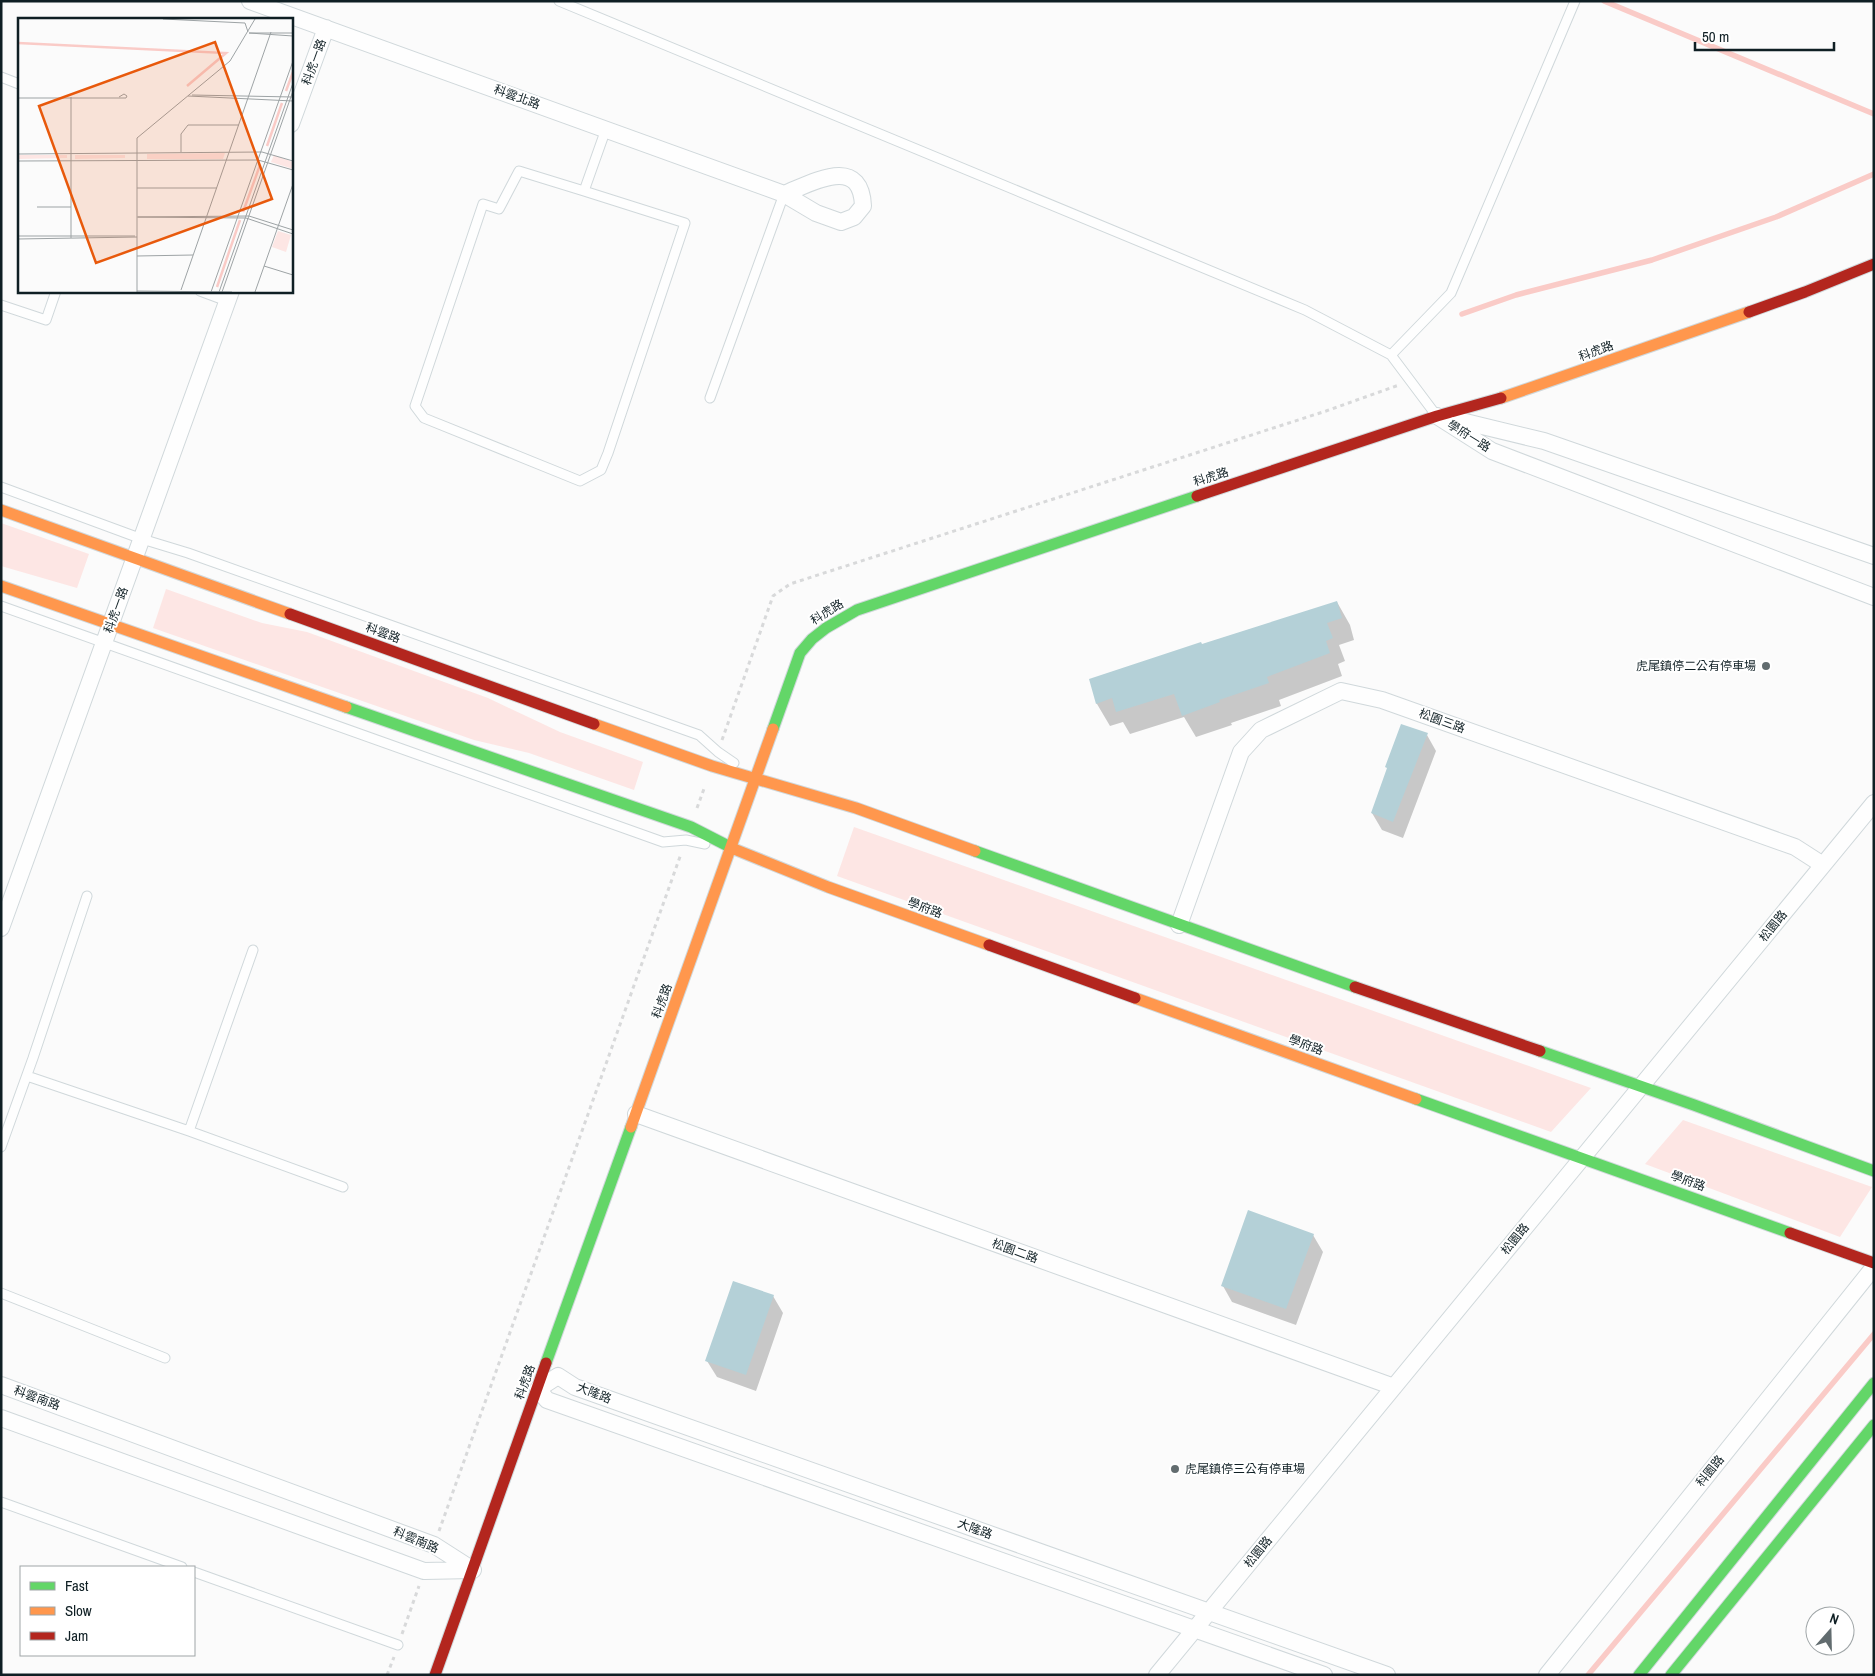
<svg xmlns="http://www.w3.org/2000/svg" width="1875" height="1676" viewBox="0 0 1875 1676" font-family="'Archivo Narrow','Noto Sans TC',sans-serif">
  <rect width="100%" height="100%" fill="#fbfbfb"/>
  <!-- green -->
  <path fill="#fde6e4" d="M1,523l88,31 -12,34 -76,-22z
    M166,589l96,34 45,9 181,66 72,34 83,30 -9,28 -105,-37 -55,-13 -321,-112z
    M854,827l737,261 -40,44 -714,-256z
    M1683,1120l189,67 -32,50 -195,-73z"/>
  <!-- shadow -->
  <path fill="#0003" d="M1337,602l13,23 4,15 -15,5 6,16 -7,3 4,12 -63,24 2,6 -50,17 1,2 -36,12 -12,-20 -54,17 -7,-12 -13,4 -13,-22 -7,-24z
    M1427,735l9,16 -33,87 -21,-8 -10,-17z
    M1313,1235l10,17 -27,73 -64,-23 -9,-16z
    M773,1296l10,17 -27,78 -39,-14 -10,-16z"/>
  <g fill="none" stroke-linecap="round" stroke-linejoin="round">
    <!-- stream -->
    <path stroke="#facbc7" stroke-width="5.5" d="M1604,1l270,113
      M1462,314l54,-19 136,-35 124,-43 98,-43
      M1588,1675l286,-341"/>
  </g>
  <!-- building -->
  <path fill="#b4d0d7" d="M1337,601l5,17 -15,5 6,15 -7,3 4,12 -63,24 2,6 -50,17 1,2 -38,14 -8,-22 -58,18 -4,-14 -16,6 -7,-25 112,-37 1,2z
    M1401,724l27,9 -35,89 -22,-9 16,-45 -2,-1z
    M1248,1210l66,24 -28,75 -65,-23z
    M733,1281l41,14 -28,80 -41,-14z"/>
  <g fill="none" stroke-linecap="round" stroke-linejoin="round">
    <defs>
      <path id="lane" d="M559,1l746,309 86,45 45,60
        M1,77l18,7
        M584,191l101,32 -77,230 -7,17 -21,11 -156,-63 -9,-12 68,-202 16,5 20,-38 65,20 22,-62
        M200,291l27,10
        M1,305l45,15 10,-29
        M1391,355l60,-62 124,-292
        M710,398l74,-204
        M1,487l141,52 46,14 511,182 19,17 16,11
        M1,606l662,236 23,-2 19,4
        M27,1076l162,55 154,56
        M189,1131l64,-181
        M1,1147l32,-89 54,-162
        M1,1293l164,65
        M1,1502l181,65
        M194,1572l204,73"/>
      <path id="street" d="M250,1l534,193 32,19 25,9 13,-5 9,-11c-2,-52 -51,-23 -79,-12
        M291,124l35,-96
        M1437,416l55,35 382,146
        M1449,418l95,23 330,115
        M1179,925l62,-173 20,-22 80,-39 41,9 413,147 28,18
        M1,928l230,-637
        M636,1114l758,273
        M1,1385l433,160 39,25
        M1,1418l423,153 49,-1
        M1157,1675l717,-872
        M1324,1675l-777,-275 -9,-11 20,-13 17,11 812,288
        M1547,1675l327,-408"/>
      <path id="fast" d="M346,707l345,120 43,22
        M773,729l27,-76 12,-14 14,-11 31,-18 340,-114
        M975,851l380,136
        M1540,1051l154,54 180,66
        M1416,1099l374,134
        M546,1363l85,-236
        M1639,1675l235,-292
        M1671,1675l203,-250"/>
      <path id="slow" d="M1501,398l248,-86
        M1,510l289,104
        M1,586l345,121
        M594,724l118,42 144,42 119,43
        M734,849l94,38 161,58
        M1135,998l281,101
        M631,1127l142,-398"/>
      <path id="jam" d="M1749,312l56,-20 69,-28
        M1197,496l240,-80 64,-18
        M290,614l304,110
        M989,945l146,53
        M1355,987l185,64
        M1790,1233l84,30
        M435,1675l111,-312"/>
    </defs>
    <!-- lane casing -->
    <use href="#lane" stroke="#d0d8db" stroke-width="11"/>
    <!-- street casing -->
    <use href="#street" stroke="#d0d8db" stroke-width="18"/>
    <!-- fast casing -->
    <use href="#fast" stroke="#d0d8db" stroke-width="13"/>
    <!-- slow casing -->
    <use href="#slow" stroke="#d0d8db" stroke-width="13"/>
    <!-- jam casing -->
    <use href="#jam" stroke="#d0d8db" stroke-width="13"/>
    <!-- path -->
    <path stroke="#d8d9da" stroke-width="3" stroke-dasharray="4 4" stroke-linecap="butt" d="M722,740l51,-144 17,-12 536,-173 73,-26
      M697,808l8,-22
      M439,1531l242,-677
      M402,1634l17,-48
      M387,1675l7,-18"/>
    <!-- lane -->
    <use href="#lane" stroke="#fefefe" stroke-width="9"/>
    <!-- street -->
    <use href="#street" stroke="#fefefe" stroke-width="16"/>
    <!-- fast -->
    <use href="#fast" stroke="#63d668" stroke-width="11"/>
    <!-- slow -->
    <use href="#slow" stroke="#ff974d" stroke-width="11"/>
    <!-- jam -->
    <use href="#jam" stroke="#b3261e" stroke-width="11"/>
  </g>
  <!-- markers -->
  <g fill="#626c6f" stroke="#fff" stroke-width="2">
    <circle cx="1766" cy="666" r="5"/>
    <circle cx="1175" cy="1469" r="5"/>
  </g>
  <g text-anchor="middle" stroke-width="4" stroke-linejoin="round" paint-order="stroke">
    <!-- street labels -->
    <g font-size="12" fill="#0f1f24" stroke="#fff">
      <text transform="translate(314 62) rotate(-70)" y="4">科虎一路</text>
      <text transform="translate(517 97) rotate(20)" y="4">科雲北路</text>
      <text transform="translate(1596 351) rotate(-20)" y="4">科虎路</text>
      <text transform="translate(1469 436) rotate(32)" y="4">學府一路</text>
      <text transform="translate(1211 477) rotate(-18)" y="4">科虎路</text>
      <text transform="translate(116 610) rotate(-70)" y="4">科虎一路</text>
      <text transform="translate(827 612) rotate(-32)" y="4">科虎路</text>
      <text transform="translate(383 633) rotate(20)" y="4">科雲路</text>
      <text transform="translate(1442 721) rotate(20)" y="4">松園三路</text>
      <text transform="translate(925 908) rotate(20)" y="4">學府路</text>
      <text transform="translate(1773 926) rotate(-51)" y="4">松園路</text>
      <text transform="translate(662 1001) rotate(-70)" y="4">科虎路</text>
      <text transform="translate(1306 1045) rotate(20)" y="4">學府路</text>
      <text transform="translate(1688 1181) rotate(20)" y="4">學府路</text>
      <text transform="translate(1515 1239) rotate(-51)" y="4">松園路</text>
      <text transform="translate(1015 1251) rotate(20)" y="4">松園二路</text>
      <text transform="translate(525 1382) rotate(-70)" y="4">科虎路</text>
      <text transform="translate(594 1393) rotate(21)" y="4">大隆路</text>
      <text transform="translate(37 1398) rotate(20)" y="4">科雲南路</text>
      <text transform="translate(1710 1471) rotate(-51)" y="4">科園路</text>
      <text transform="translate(975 1529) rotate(20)" y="4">大隆路</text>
      <text transform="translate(416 1540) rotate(23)" y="4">科雲南路</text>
      <text transform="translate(1258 1552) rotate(-51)" y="4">松園路</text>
    </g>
    <!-- poi labels -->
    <g font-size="12" fill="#0f1f24" stroke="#fff" text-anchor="end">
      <text x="1756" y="670">虎尾鎮停二公有停車場</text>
      <text x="1185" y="1473" text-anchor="start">虎尾鎮停三公有停車場</text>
    </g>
  </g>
  <!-- overview -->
  <g transform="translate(18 18)">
    <rect width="275" height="275" fill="#fbfbfb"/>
    <path d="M207,135l-2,6h-76v-5zM0,137h49v3l-49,1zM57,137h50v3l-50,1zM256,137l19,7v7l-22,-7zM260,213l13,4 -5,17 -14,-5z" fill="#fde6e4"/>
    <path fill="none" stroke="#facbc7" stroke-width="2.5" d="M0,25l208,10 -39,33M268,73l7,-19M249,128l15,-43M225,194l17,-47M199,269l23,-67"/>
    <path fill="none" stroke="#9da3a5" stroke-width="1" d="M145,1l82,4 3,9M231,15l44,3M231,15h44M174,77l101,2M170,78l105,5M53,79v141M0,80h108l1,-2 -3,-2 -5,3M163,134v-18l7,-9h51M0,136l244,-2 31,9M0,143l240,-1 35,10M119,170h80M19,189h34M119,199l109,1 47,16M120,199l111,-1 44,14M0,218h117M0,221l119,-2M119,238l56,-1M246,248l29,9M163,272l90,-258M119,273l95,1M119,274v-154l93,-77 25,-42M193,274l82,-231M201,274l74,-209M204,274l71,-201M237,274l38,-108"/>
    <path fill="#e8590c" fill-opacity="0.15" stroke="#e8590c" stroke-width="2.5" d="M197,24l57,157 -176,64 -57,-157z"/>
    <rect width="275" height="275" fill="none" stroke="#0f1f24" stroke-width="2.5"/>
  </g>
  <!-- border -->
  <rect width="1875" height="1676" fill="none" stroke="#0f1f24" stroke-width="5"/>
  <!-- legend -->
  <rect x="20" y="1566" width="175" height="90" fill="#ffffff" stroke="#9fa5a7"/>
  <rect x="30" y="1582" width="25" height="8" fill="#63d668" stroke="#9fa5a7"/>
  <text x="65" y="1591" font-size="15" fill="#0f1f24">Fast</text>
  <rect x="30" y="1607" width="25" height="8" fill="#ff974d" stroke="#9fa5a7"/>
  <text x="65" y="1616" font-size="15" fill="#0f1f24">Slow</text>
  <rect x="30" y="1632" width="25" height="8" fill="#b3261e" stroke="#9fa5a7"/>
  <text x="65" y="1641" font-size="15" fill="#0f1f24">Jam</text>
  <!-- north arrow -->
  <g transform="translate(1830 1631) rotate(20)"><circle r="24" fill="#ffffff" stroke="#9fa5a7"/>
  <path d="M0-4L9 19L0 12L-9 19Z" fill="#626c6f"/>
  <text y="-8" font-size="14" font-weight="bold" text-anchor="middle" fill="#0f1f24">N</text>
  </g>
  <!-- scale -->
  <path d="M1695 42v8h139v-8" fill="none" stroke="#0f1f24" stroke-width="2.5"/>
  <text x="1702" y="42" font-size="15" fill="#0f1f24" stroke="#ffffff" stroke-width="4" paint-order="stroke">50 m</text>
</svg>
